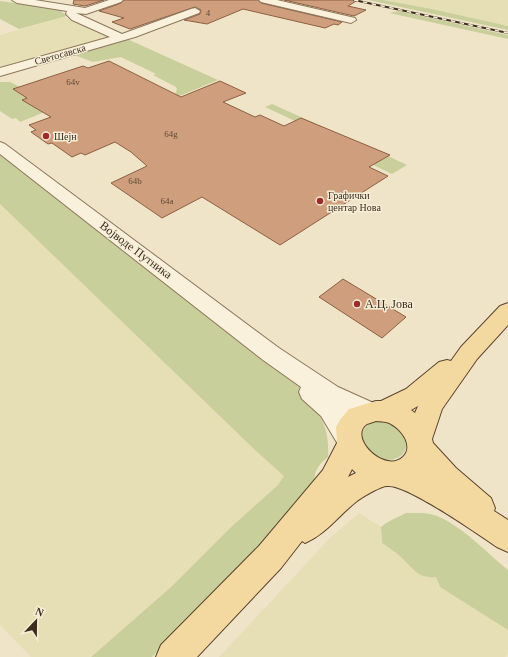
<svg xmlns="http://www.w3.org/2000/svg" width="508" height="657" viewBox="0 0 508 657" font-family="'Times New Roman',serif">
  <rect width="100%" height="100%" fill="#f0e4c8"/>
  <!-- farmland -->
  <path fill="#e6deb5" d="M383,0h125v26l-76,-17z
    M64,17l43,20 -107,32v-34z
    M0,204l256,247 29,25 -7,9 -48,43 -59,59 -80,70h-60l-31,-32z
    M359,513l22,14 1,16 22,16 4,6 10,8 11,4h7l4,10 68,43v24l-3,3h-286l113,-121z"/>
  <!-- green -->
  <path fill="#c9cf9b" d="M368,0h15l49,9 76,17v4z
    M0,1l58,8 9,7 -48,13 -19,-10z
    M399,11l109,24v4l-119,-26z
    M125,38l93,42 -53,22 10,-8 2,-5 -1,-2 -23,-12 3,-1 -35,-17 -28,5 -24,-9z
    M0,82h10l10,5 -7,2 22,13 10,10 -25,10 -4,-4 -4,1 -12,-8z
    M272,104l58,26 -29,-12 -6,3 -30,-14z
    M0,150l302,238c17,23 28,39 26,69 -21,16 -8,24 -18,36 -51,56 -104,110 -158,164h-61l80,-70 59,-59 48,-43 6,-9 -28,-25 -256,-247z
    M388,156l19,9 -15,9 -25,-12 8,-5 7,3z
    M376,421c7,0 14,1 21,5 10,6 14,24 2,31 -24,14 -57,-25 -23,-36z
    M406,513c10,0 21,-1 31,3 25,10 49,36 71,54v60l-68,-43 -4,-10c-17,2 -23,-8 -33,-18 -6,-6 -14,-11 -21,-16l-1,-16c10,-8 14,-8 25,-14z"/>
  <!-- building -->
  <path fill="#cf9f7d" stroke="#8d5f41" d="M74,0h30l-19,6 -12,-2z
    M124,0h134l3,3 81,19 -4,3 -4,-1 -9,4 -82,-19 -36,15 -23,-4 16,-6 1,-4 -6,-3 -65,22 -18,-7 12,-4 -25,-7 22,-8z
    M284,0h74l-10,6 18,4 -12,6z
    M109,61l72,36 39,-16 26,12 -23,9 32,15 5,-2 24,11 17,-8 89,37 -21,12 19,9 -108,69 -78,-48 -40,21 -51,-35 36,-17 -16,-14 -16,-10 -30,13 -4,-2 -9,4 -20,-14 -4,1 -17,-12 5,-2 -7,-5 22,-8 -29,-17 5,-2 -14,-9 70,-23 5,2z
    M343,279l63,38 -24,21 -63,-41z"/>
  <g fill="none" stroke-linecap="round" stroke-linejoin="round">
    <defs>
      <path id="minor" d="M12,0h23l50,8 24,-8h14l-2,2 -35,12 -10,-1 46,21 69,-25 4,-1 5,3 -1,2 -64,24 -135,39v-8l110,-31 -38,-17 -6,-6 1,-3 -50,-8z
        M259,0h18l78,18 1,2 -5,3 -90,-21z
        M0,142l5,2 274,204 59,39 40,18 4,7 -4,7 -9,4 -22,-8 14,23 -4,8 -9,3 -9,-3 -18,-30 -19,-17 -3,-7 2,-5 -38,-27 -263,-206z"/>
      <path id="major" d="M508,303v22l-31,34 -35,50 -10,30 1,4 23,25 35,30 4,10 -1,3 14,9v32l-11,-5c-18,-12 -91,-64 -110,-61 -6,0 -25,11 -30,15 -18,14 -31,33 -52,42l-3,-2 -21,27 -84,89h-41l5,-12 98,-99 64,-76 14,-27 -1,-16 4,-7 9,-11 27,-8h5l25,-12 33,-27 8,-2 4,1 10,-14 39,-41zM418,406l-3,7 -4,-3zM376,421c5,1 11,0 15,3 11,6 23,22 12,33 -18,17 -56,-20 -36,-33 3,-1 6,-2 9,-3zM352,469l4,4 -8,4z"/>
    </defs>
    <!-- minor casing -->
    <use href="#minor" stroke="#8d765c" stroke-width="2"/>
    <!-- major casing -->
    <use href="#major" stroke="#5b4430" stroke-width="2"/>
    <!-- minor -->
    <use href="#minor" fill="#faf1dc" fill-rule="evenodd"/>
    <!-- major -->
    <use href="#major" fill="#f3d9a0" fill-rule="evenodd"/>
    <defs>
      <path id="rail" d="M354,0l154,33"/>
    </defs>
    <!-- rail casing -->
    <use href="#rail" stroke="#3d2e20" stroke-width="2"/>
    <!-- rail -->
    <use href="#rail" stroke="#f7eed8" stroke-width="1.5" stroke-dasharray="4.5" stroke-linecap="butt"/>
  </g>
  <!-- markers -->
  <g fill="#9e2a2b" stroke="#f7eed8" stroke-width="1.5">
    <circle cx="46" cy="136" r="4"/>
    <circle cx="320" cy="201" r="4"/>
    <circle cx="357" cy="304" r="4"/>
  </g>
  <g text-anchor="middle" stroke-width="3" stroke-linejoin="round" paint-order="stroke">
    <!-- far-number labels -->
    <g font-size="9" fill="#624a37">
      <text x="208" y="16">4</text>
      <text x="73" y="85">64v</text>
      <text x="171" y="137">64g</text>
      <text x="135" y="184">64b</text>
      <text x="167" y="204">64a</text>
    </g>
    <!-- far-street labels -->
    <g font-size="10" fill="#3d2e20" stroke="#f7eed8">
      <text transform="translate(60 54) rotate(-16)" y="4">Светосавска</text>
    </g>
    <!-- far-poi labels -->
    <g font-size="10" fill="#3d2e20" stroke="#f7eed8" text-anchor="start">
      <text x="54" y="140">Шејн</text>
      <text x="328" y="199">Графички<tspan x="328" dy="12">центар Нова</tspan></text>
    </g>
    <!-- street labels -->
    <g font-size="12" fill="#3d2e20" stroke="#f7eed8">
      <text transform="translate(136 250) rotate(37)" y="4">Војводе Путника</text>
    </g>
    <!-- poi labels -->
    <g font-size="12" fill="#3d2e20" stroke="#f7eed8" text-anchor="start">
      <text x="365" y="308">А.Ц. Јова</text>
    </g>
  </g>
  <!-- north arrow -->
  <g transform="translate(36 621) rotate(22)" stroke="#f7eed8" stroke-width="3" paint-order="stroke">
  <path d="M0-3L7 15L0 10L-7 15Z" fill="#3d2e20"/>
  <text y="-6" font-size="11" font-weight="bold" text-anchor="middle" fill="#3d2e20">N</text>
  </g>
</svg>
